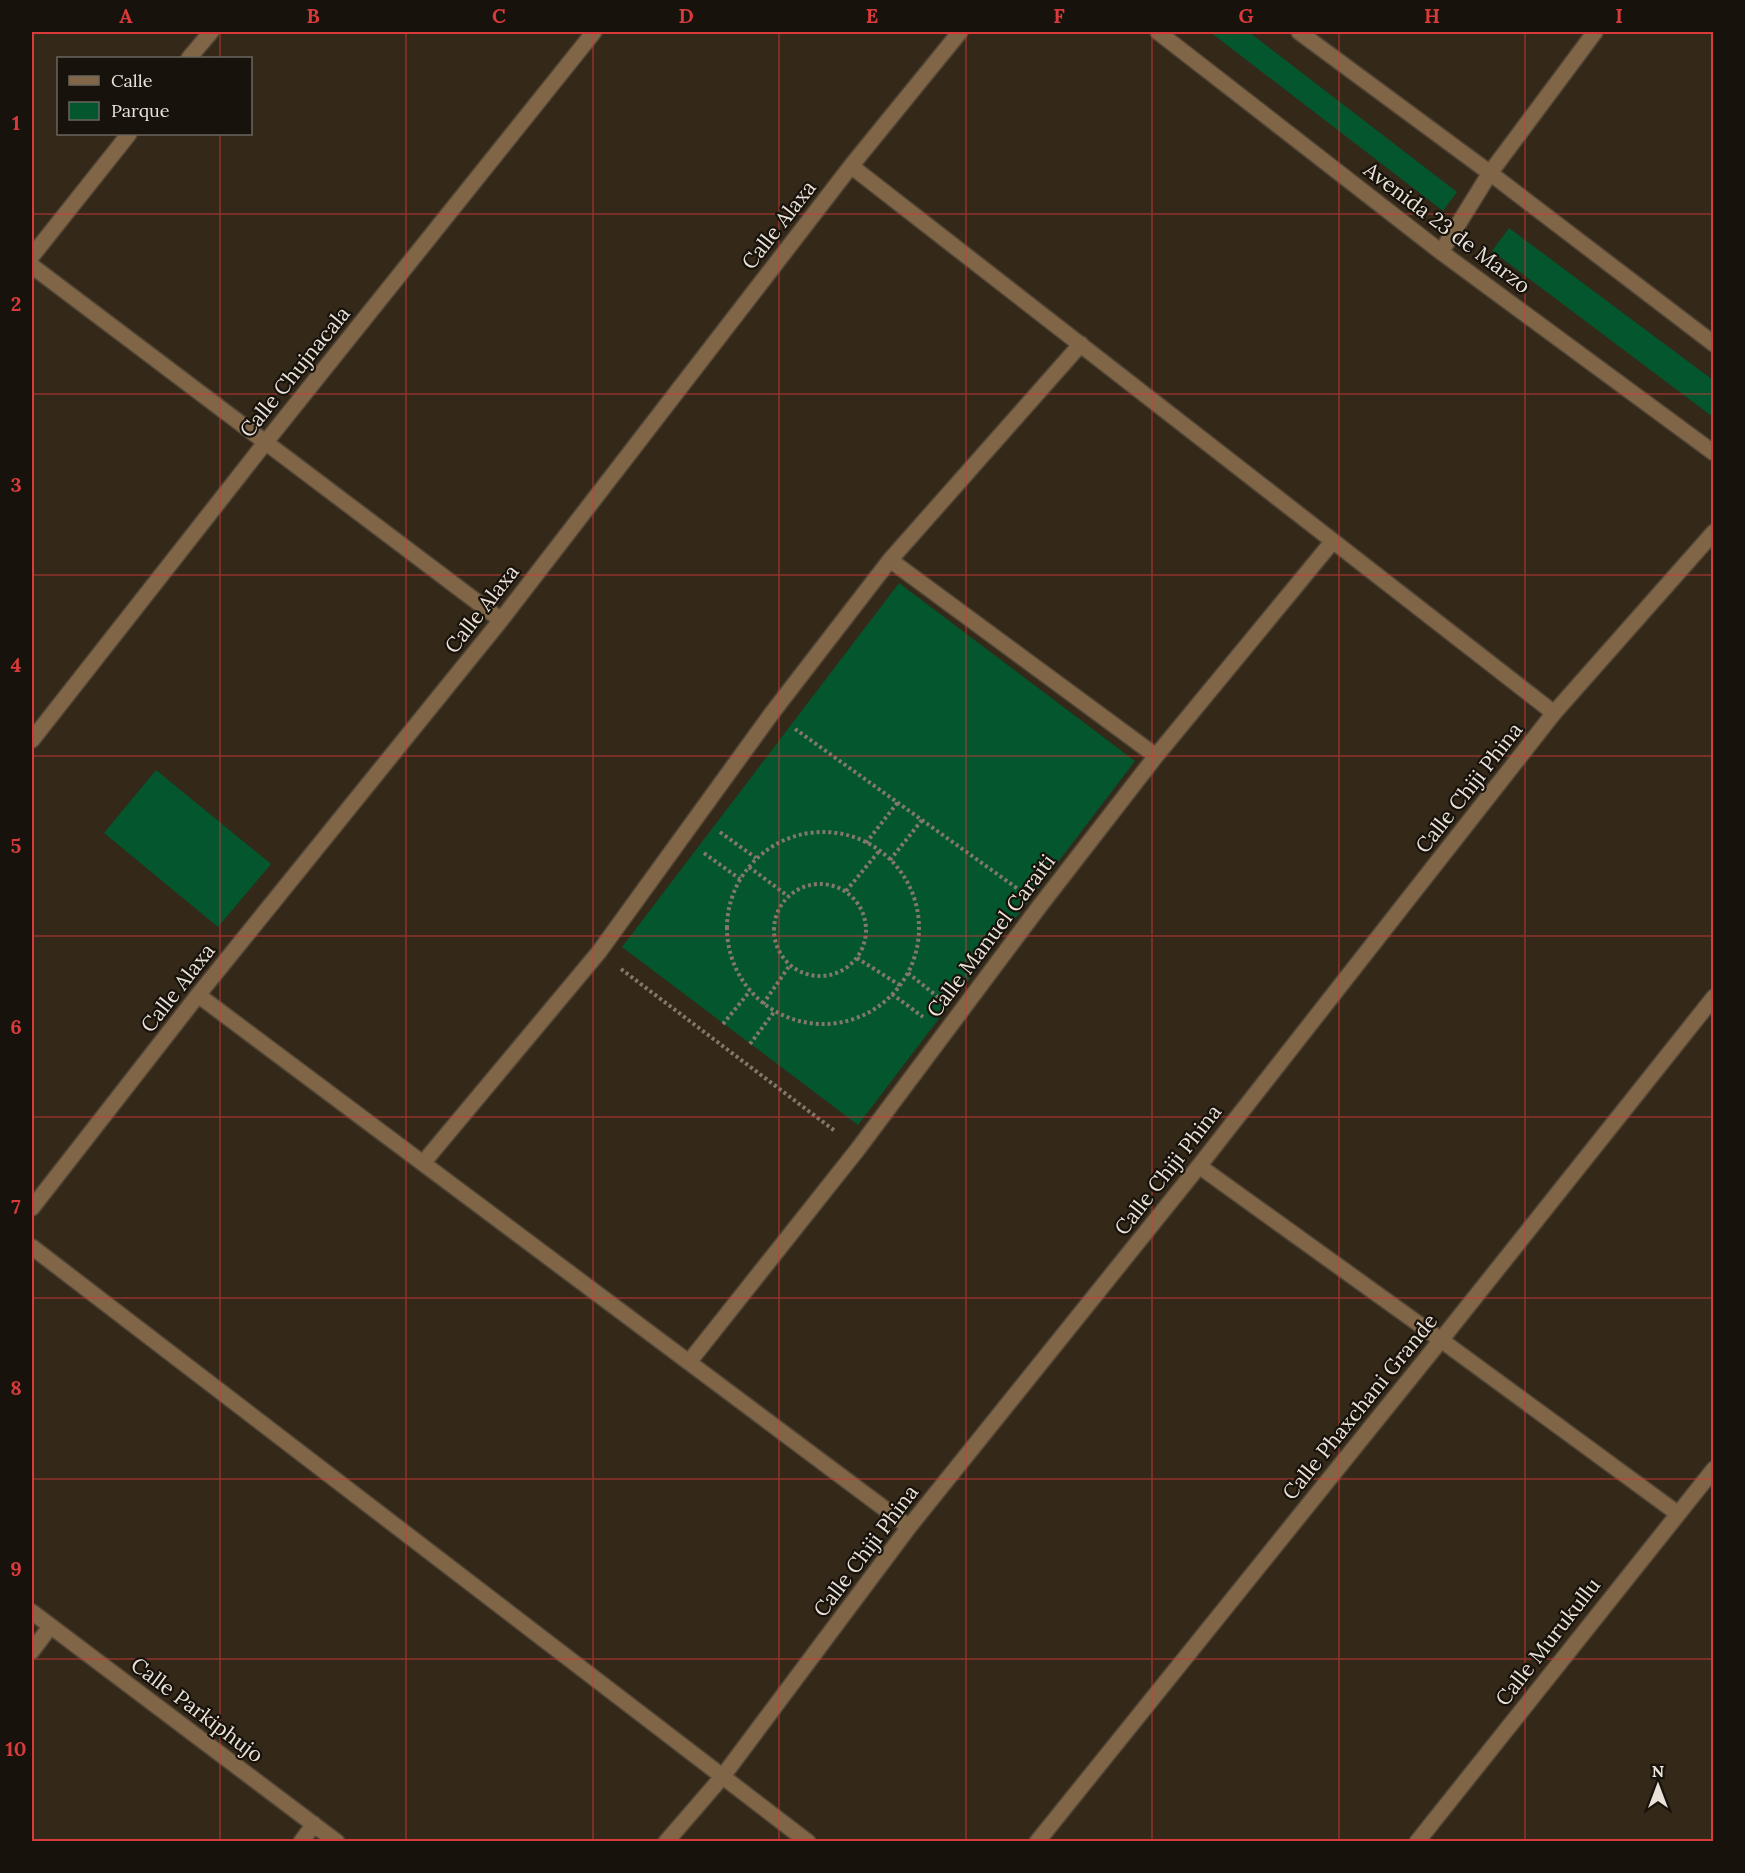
<svg xmlns="http://www.w3.org/2000/svg" width="1745" height="1873" viewBox="0 0 1745 1873" font-family="Lora,serif">
  <rect width="100%" height="100%" fill="#342818"/>
  <!-- green -->
  <path fill="#03562e" d="M1210,32h39l208,160 -14,19z
    M1509,228l204,152v37l-221,-166z
    M899,583l236,178 -277,364 -236,-178z
    M156,770l115,94 -53,63 -114,-94z"/>
  <g fill="none" stroke-linecap="round" stroke-linejoin="round">
    <defs>
      <path id="minor" d="M189,58l22,-26
        M851,166l703,547
        M1441,252l49,-79 105,-141
        M32,256l97,-122
        M32,266l469,354
        M890,560l266,196
        M32,740l233,-297 329,-411
        M198,995l711,532
        M423,1163l176,-211 173,-239 118,-153 191,-216
        M1199,1166l242,174 236,173
        M32,1208l166,-213 303,-375 350,-454 109,-134
        M689,1362l169,-213 181,-242 117,-151 177,-215
        M32,1612l305,230
        M32,1651l18,-24
        M301,1842l13,-18
        M666,1842l57,-66 186,-249 290,-361 355,-453 160,-181
        M1037,1842l404,-502 273,-343
        M1417,1842l297,-373"/>
      <path id="tertiary" d="M1158,32l283,220 273,201
        M1299,32l191,141 224,171
        M32,1247l776,595"/>
    </defs>
    <!-- minor casing -->
    <use href="#minor" stroke="#514637" stroke-width="18"/>
    <!-- tertiary casing -->
    <use href="#tertiary" stroke="#514637" stroke-width="18"/>
    <!-- path -->
    <path stroke="#82786b" stroke-width="4" stroke-dasharray="3 3" stroke-linecap="butt" d="M795,729l223,160
      M727 928a96 96 0 1 1 192 0a96 96 0 1 1-192 0Z
      M720,832l36,26
      M866,843l32,-41
      M704,853l36,26
      M890,860l32,-40
      M749,867l39,29
      M774 930a46 46 0 1 1 92 0a46 46 0 1 1-92 0Z
      M846,891l34,-41
      M857,958l44,28
      M621,969l214,162
      M908,973l30,24
      M892,994l31,23
      M763,1004l27,-39
      M723,1024l27,-33
      M750,1044l24,-32"/>
    <!-- minor -->
    <use href="#minor" stroke="#816547" stroke-width="15"/>
    <!-- tertiary -->
    <use href="#tertiary" stroke="#816547" stroke-width="15"/>
  </g>
  <!-- grid -->
  <path fill="none" stroke="#d83b3a" stroke-width="1.5" stroke-opacity="0.55" d="M220,32v26M406,32v1810M593,32v1810M779,32v1810M966,32v1810M1152,32v1810M1339,32v1810M1525,32v1810M220,134v1708M32,214h1682M32,394h1682M32,575h1682M32,756h1682M32,936h1682M32,1117h1682M32,1298h1682M32,1479h1682M32,1659h1682"/>
  <g text-anchor="middle" stroke-width="4.5" stroke-linejoin="round" paint-order="stroke">
    <!-- street labels -->
    <g font-size="21" fill="#eae2d8" stroke="#17120b">
      <text transform="translate(779 225) rotate(-52)" y="7">Calle Alaxa</text>
      <text transform="translate(1447 228) rotate(37)" y="7">Avenida 23 de Marzo</text>
      <text transform="translate(295 372) rotate(-51)" y="7">Calle Chujnacala</text>
      <text transform="translate(482 609) rotate(-52)" y="7">Calle Alaxa</text>
      <text transform="translate(1469 788) rotate(-52)" y="7">Calle Chiji Phina</text>
      <text transform="translate(991 936) rotate(-53)" y="7">Calle Manuel Caraiti</text>
      <text transform="translate(178 988) rotate(-52)" y="7">Calle Alaxa</text>
      <text transform="translate(1168 1170) rotate(-52)" y="7">Calle Chiji Phina</text>
      <text transform="translate(1360 1407) rotate(-51)" y="7">Calle Phaxchani Grande</text>
      <text transform="translate(866 1551) rotate(-53)" y="7">Calle Chiji Phina</text>
      <text transform="translate(1548 1642) rotate(-52)" y="7">Calle Murukullu</text>
      <text transform="translate(197 1710) rotate(37)" y="7">Calle Parkiphujo</text>
    </g>
  </g>
  <!-- border -->
  <rect width="1745" height="1873" fill="none" stroke="#17120b" stroke-width="66"/>
  <!-- legend -->
  <rect x="57" y="57" width="195" height="78" fill="#17120b" stroke="#6b655d" stroke-width="1.5"/>
  <rect x="69" y="76" width="30" height="9" fill="#816547" stroke="#6b655d" stroke-width="1.5"/>
  <text x="111" y="87" font-size="18" fill="#eae2d8">Calle</text>
  <rect x="69" y="102" width="30" height="18" fill="#03562e" stroke="#6b655d" stroke-width="1.5"/>
  <text x="111" y="117" font-size="18" fill="#eae2d8">Parque</text>
  <!-- north arrow -->
  <g transform="translate(1658 1786)" stroke="#17120b" stroke-width="4.5" paint-order="stroke">
  <path d="M0-4.5L10 22L0 15L-10 22Z" fill="#eae2d8"/>
  <text y="-9" font-size="16" font-weight="bold" text-anchor="middle" fill="#eae2d8">N</text>
  </g>
  <rect x="33" y="33" width="1679" height="1807" fill="none" stroke="#d83b3a" stroke-width="2"/>
  <g font-size="20" text-anchor="middle" font-weight="bold" fill="#d83b3a">
    <text x="126" y="23">A</text>
    <text x="313" y="23">B</text>
    <text x="499" y="23">C</text>
    <text x="686" y="23">D</text>
    <text x="872" y="23">E</text>
    <text x="1059" y="23">F</text>
    <text x="1246" y="23">G</text>
    <text x="1432" y="23">H</text>
    <text x="1619" y="23">I</text>
    <text x="16" y="130">1</text>
    <text x="16" y="311">2</text>
    <text x="16" y="492">3</text>
    <text x="16" y="672">4</text>
    <text x="16" y="853">5</text>
    <text x="16" y="1034">6</text>
    <text x="16" y="1214">7</text>
    <text x="16" y="1395">8</text>
    <text x="16" y="1576">9</text>
    <text x="16" y="1756">10</text>
  </g>
</svg>
